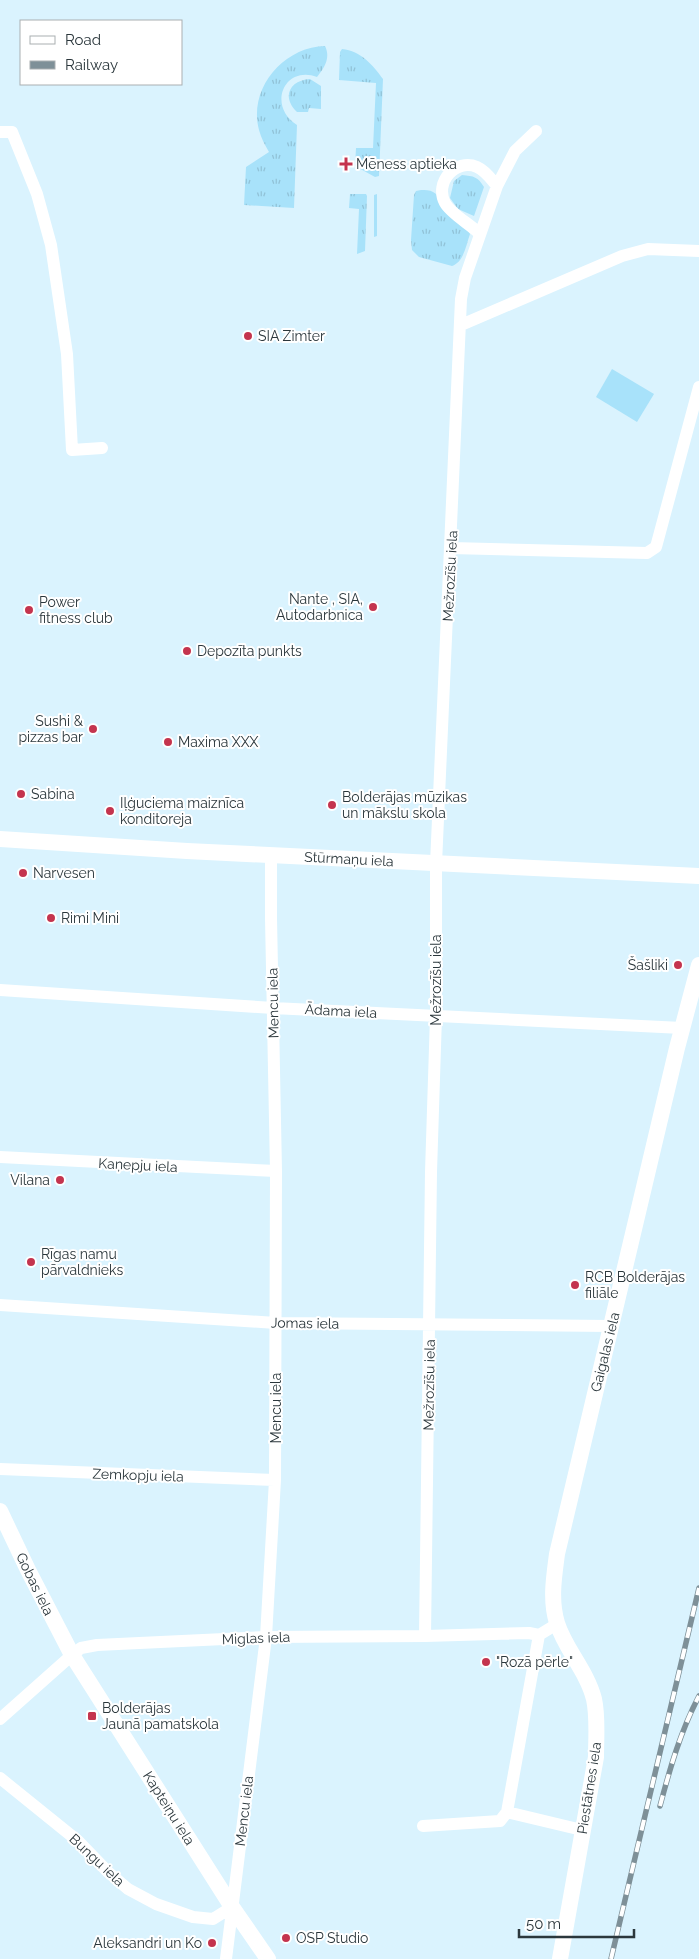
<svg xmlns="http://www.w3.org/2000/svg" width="699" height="1959" viewBox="0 0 699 1959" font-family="Raleway,sans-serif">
  <defs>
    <pattern id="grass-tufts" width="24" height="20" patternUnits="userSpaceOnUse" patternTransform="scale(1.25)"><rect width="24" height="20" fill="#a8e2fa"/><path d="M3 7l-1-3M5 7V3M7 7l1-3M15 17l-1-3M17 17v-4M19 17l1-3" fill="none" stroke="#91c2d7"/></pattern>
  </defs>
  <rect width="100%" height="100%" fill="#daf3fe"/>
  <!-- grass -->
  <path fill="url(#grass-tufts)" d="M325,46c6,12 -1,22 -8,31 -33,-12 -50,29 -20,48l-3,83 -50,-3 2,-38 23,-15c-4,-7 -8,-14 -10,-22 -11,-41 24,-83 66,-84z
    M342,49c19,2 31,16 41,30l-4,97 -4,1 -20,-11 1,-18h17l3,-65 -37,-3 1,-28z
    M310,79l11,7v23l-12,-1 -1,4h-11c-16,-15 -7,-32 13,-33z
    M462,175c12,1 16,2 22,12l-10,29 -16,-7 -8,-11 4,-17z
    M421,190c4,0 9,0 12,2 10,6 32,32 37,42 -4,11 -6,28 -18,32l-33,-9 -7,-7 -1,-10 3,-45 2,-4z
    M350,194h16l1,2 -2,55 -8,3 2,-45 -10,-1z
    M377,194v42l-3,1v-42z"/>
  <!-- green -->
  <path fill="#a8e2fa" d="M612,369l42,25 -17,28 -41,-25z"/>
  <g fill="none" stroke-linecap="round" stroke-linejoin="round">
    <!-- minor -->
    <path stroke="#fff" stroke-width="12" d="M0,132h12l25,62 14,51 16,109 5,96 30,-2
      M480,234c-10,-10 -29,-20 -35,-31 -11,-21 11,-45 32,-36 9,4 14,12 20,19
      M461,325l161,-69 26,-7 51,2
      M451,548l196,5 9,-6 43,-160
      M0,990l273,18 409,20
      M0,1157l276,14
      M0,1305l276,18 335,3
      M0,1469l275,11
      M425,1636l6,-464 5,-156v-152l25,-565 4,-21 32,-92 18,-35 21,-20
      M0,1719l72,-64 9,-7 16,-3 169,-8 159,-1 104,-3 10,2
      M0,1778l78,63 30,31 20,17 28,15 37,13 20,2 19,-12
      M507,1812l75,18
      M423,1826l77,-5 7,-9 32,-177 18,-11
      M226,1959l40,-322 9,-157 1,-309 -5,-253v-64"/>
    <!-- tertiary -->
    <path stroke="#fff" stroke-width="16" d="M0,839l187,12 512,25
      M0,1511l28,59 44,85 160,252 36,52
      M560,1959l36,-202c0,-19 2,-40 -2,-58 -7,-28 -29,-50 -37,-76 -7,-23 -3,-46 0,-69l120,-506 22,-83"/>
    <defs>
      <path id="rail" d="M660,1806c10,-38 21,-76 39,-110
        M611,1959l88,-371"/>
    </defs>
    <!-- rail casing -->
    <use href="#rail" stroke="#7e9098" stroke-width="5.5"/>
    <!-- rail -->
    <use href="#rail" stroke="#fff" stroke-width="4" stroke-dasharray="11" stroke-linecap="butt"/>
  </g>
  <!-- markers -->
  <g fill="#c4344e" stroke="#fff" stroke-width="2">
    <path d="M343.5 156.5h5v5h5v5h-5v5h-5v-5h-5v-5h5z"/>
    <circle cx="248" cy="336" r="5"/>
    <circle cx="373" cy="607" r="5"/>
    <circle cx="29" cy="610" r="5"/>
    <circle cx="187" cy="651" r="5"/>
    <circle cx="93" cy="729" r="5"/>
    <circle cx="168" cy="742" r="5"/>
    <circle cx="21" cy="794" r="5"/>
    <circle cx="332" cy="805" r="5"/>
    <circle cx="110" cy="811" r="5"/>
    <circle cx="23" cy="873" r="5"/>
    <circle cx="51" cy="918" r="5"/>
    <circle cx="678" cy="965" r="5"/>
    <circle cx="60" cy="1180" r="5"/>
    <circle cx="31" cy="1262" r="5"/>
    <circle cx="575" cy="1285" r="5"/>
    <circle cx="486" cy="1662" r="5"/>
    <rect x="87" y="1711" width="10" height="10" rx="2.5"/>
    <circle cx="286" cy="1938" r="5"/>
    <circle cx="212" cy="1943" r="5"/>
  </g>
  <g text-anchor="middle" stroke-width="4" stroke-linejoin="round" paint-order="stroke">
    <!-- poi labels -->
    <g font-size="14" fill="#2b373c" stroke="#fff" text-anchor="start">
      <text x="356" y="169">Mēness aptieka</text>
      <text x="258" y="341">SIA Zimter</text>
      <text x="363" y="604" text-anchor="end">Nante , SIA,<tspan x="363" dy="16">Autodarbnica</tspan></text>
      <text x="39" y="607">Power<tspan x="39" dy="16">fitness club</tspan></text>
      <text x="197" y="656">Depozīta punkts</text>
      <text x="83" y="726" text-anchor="end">Sushi &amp;<tspan x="83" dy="16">pizzas bar</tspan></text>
      <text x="178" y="747">Maxima XXX</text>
      <text x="31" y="799">Sabina</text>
      <text x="342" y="802">Bolderājas mūzikas<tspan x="342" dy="16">un mākslu skola</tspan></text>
      <text x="120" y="808">Iļģuciema maiznīca<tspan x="120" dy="16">konditoreja</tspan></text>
      <text x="33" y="878">Narvesen</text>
      <text x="61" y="923">Rimi Mini</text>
      <text x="668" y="970" text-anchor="end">Šašliki</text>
      <text x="50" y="1185" text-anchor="end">Vilana</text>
      <text x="41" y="1259">Rīgas namu<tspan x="41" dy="16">pārvaldnieks</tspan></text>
      <text x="585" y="1282">RCB Bolderājas<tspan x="585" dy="16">filiāle</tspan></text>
      <text x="496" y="1667">"Rozā pērle"</text>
      <text x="102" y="1713">Bolderājas<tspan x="102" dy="16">Jaunā pamatskola</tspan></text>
      <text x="296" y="1943">OSP Studio</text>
      <text x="202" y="1948" text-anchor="end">Aleksandri un Ko</text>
    </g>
    <!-- street labels -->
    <g font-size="14" fill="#2b373c" stroke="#fff">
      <text transform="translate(450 576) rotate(-87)" y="5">Mežrozīšu iela</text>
      <text transform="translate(349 859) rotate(3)" y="5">Stūrmaņu iela</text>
      <text transform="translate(436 980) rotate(-90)" y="5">Mežrozīšu iela</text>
      <text transform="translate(273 1003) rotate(-91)" y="5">Mencu iela</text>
      <text transform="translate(341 1011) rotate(3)" y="5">Ādama iela</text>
      <text transform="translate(138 1165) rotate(3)" y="5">Kaņepju iela</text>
      <text transform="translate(305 1323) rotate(1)" y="5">Jomas iela</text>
      <text transform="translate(605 1352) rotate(-76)" y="5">Gaigalas iela</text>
      <text transform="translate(429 1385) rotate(-89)" y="5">Mežrozīšu iela</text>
      <text transform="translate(276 1408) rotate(-90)" y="5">Mencu iela</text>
      <text transform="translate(138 1475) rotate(2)" y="5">Zemkopju iela</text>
      <text transform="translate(35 1584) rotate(64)" y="5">Gobas iela</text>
      <text transform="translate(256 1638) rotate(-2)" y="5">Miglas iela</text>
      <text transform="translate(589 1788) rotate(-81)" y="5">Piestātnes iela</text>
      <text transform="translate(169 1808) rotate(58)" y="5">Kapteiņu iela</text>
      <text transform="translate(244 1811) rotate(-83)" y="5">Mencu iela</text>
      <text transform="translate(97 1860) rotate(43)" y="5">Bungu iela</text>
    </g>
  </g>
  <!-- legend -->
  <rect x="20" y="20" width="162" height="65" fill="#ffffff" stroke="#aaafb1"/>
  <rect x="30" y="36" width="25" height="8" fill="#ffffff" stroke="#aaafb1"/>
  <text x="65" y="45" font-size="15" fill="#2b373c">Road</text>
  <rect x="30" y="61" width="25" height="8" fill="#7e9098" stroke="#aaafb1"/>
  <text x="65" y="70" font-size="15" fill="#2b373c">Railway</text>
  <!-- scale -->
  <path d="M519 1929v8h115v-8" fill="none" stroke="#2b373c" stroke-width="2.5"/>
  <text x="526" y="1929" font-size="15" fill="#2b373c" stroke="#ffffff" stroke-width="4" paint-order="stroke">50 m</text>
</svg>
